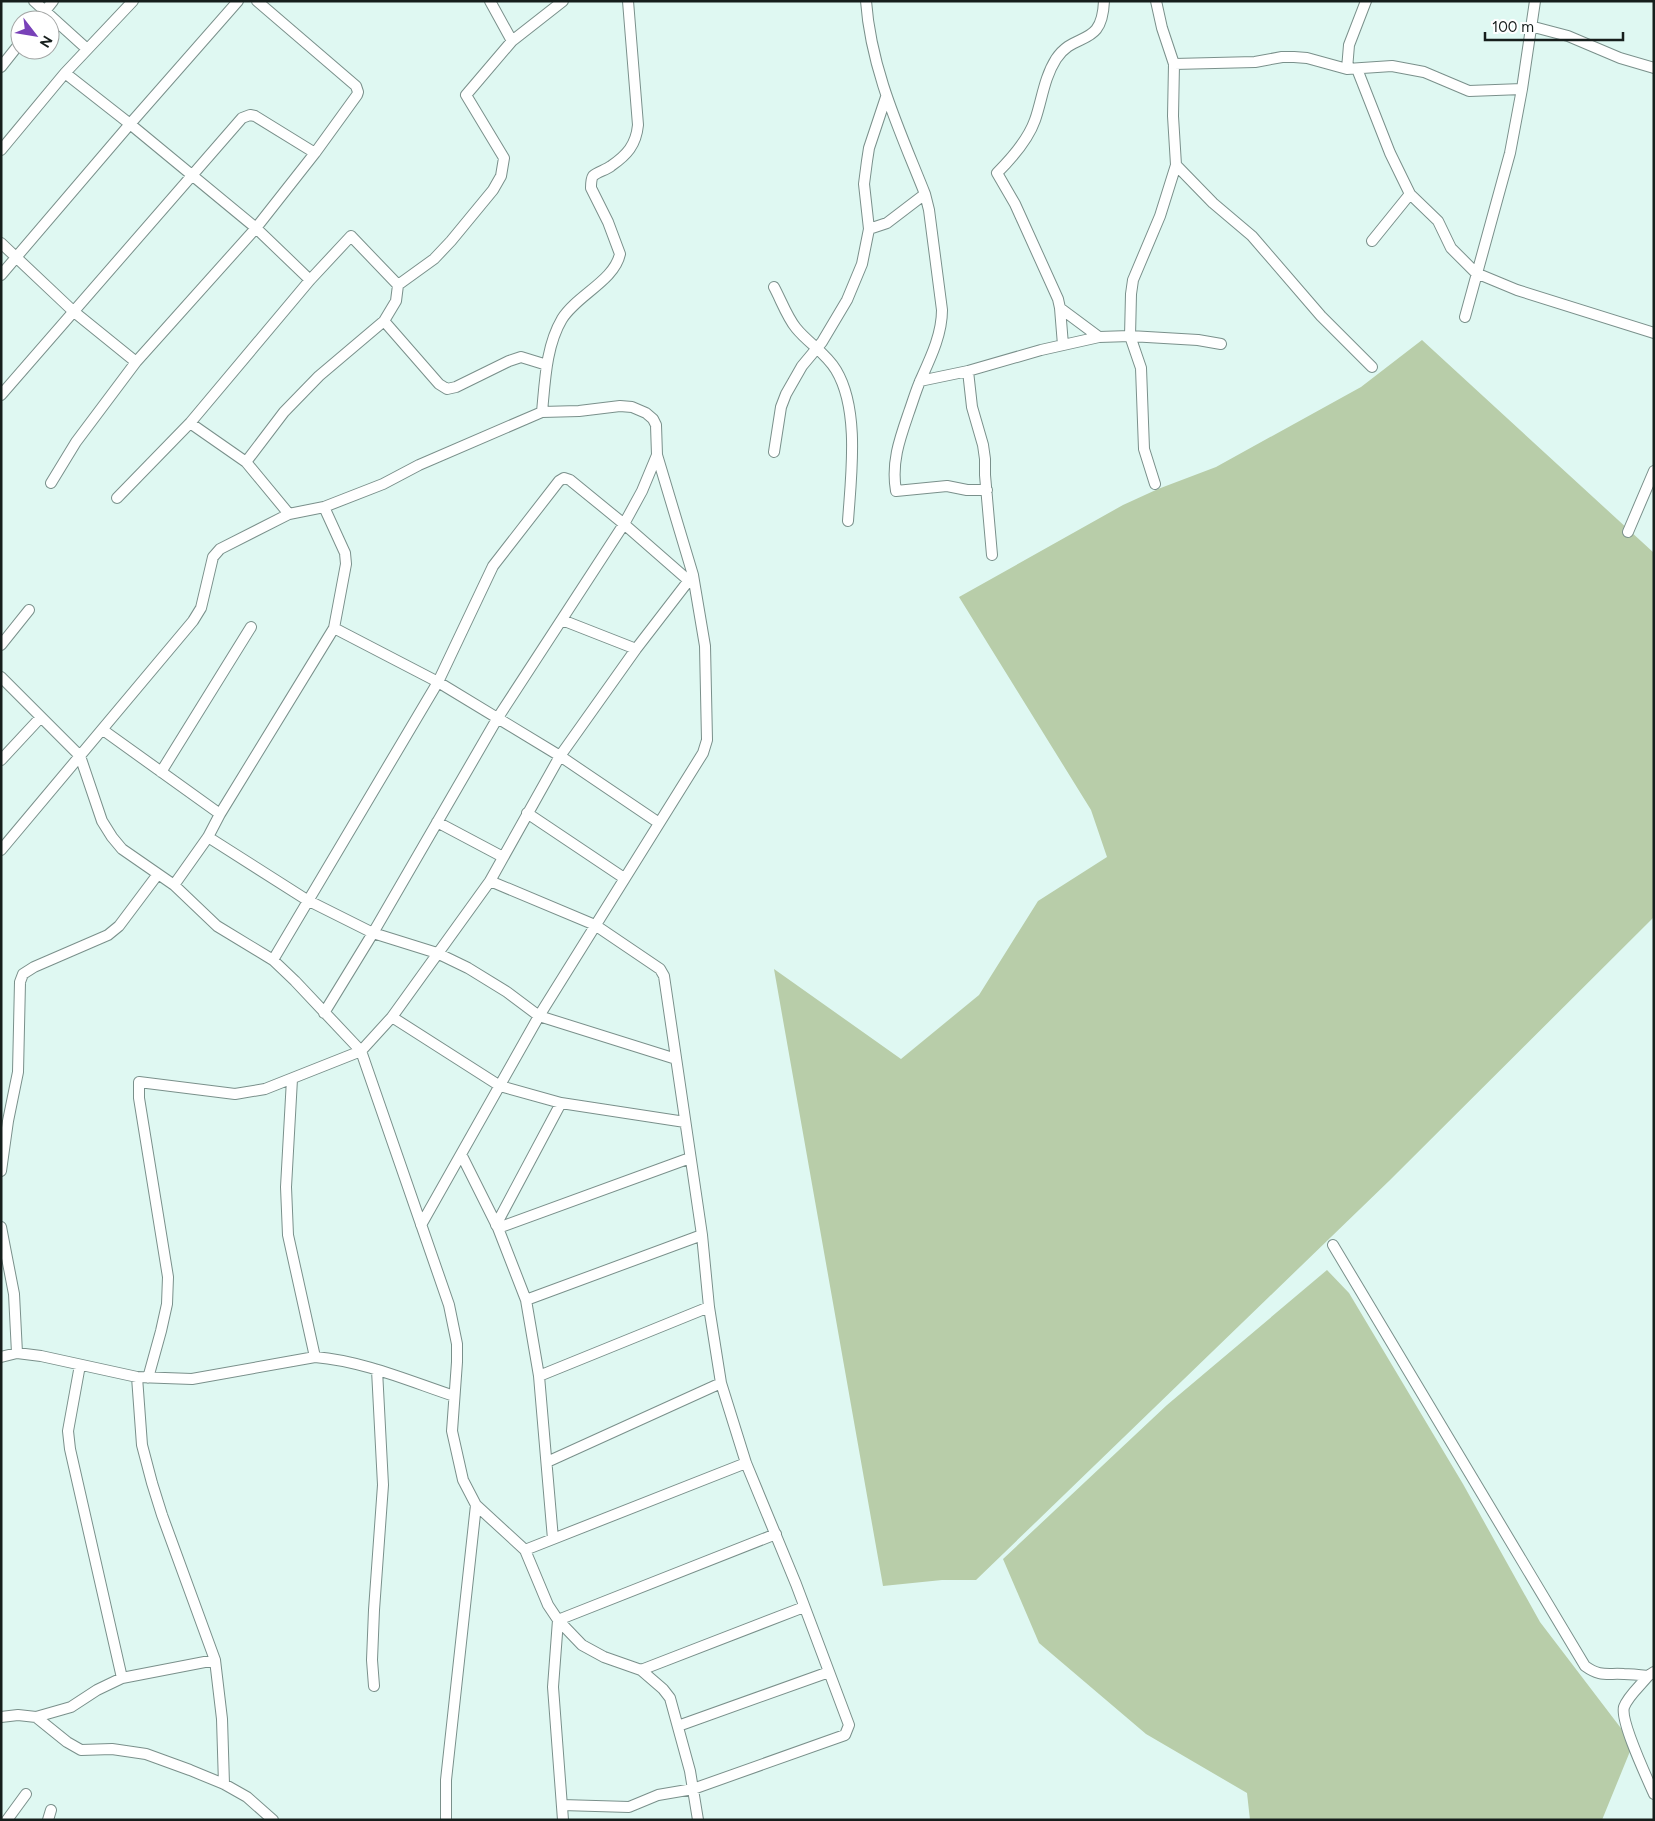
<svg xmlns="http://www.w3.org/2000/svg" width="1655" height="1821" viewBox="0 0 1655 1821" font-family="Figtree,sans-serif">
  <rect width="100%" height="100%" fill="#dff8f2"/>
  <!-- green -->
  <path fill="#b8cda9" d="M1422,340l232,213v364l-265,264 -413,399h-34l-59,6 -109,-617 127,90 78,-64 59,-94 69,-44 -16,-47 -132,-213 164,-92 35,-16 58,-22 145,-80z
    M1327,1270l22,23 114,191 77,138 93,122 -31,76h-352l-3,-27 -101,-59 -107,-91 -36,-84 164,-154z"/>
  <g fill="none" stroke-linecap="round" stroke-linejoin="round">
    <defs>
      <path id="minor" d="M34,1l53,48
        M490,1l22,40
        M866,1c5,69 34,130 59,193l4,16 13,100c0,24 -11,47 -21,69 -5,11 -8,22 -12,33 -9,26 -18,50 -13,79l51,-5 20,4h20
        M38,20l15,-19
        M1530,26l38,10 52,22 34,10
        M1174,64l81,-2 27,-5h12l13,1 40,11 45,-3 32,6 45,19 53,-2
        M1,67l19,-24
        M1347,69l2,-24 17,-44
        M1357,69l33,84 20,41 28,27 13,27 25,25 41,17 137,43
        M65,73l65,51 126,104 54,52
        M1,150l64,-77 68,-72
        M1176,165l37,38 39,33 69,80 51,51
        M869,229l18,-6 38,-29
        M1372,241l38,-47
        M1,243l72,68 63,51
        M1,275l129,-151 108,-123
        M398,285l36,-26 17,-18 42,-51 8,-14 3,-18 -38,-63 46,-54 51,-40
        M774,287c7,13 13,30 22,41 12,15 30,25 40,42 24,40 15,106 12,151
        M1060,308l3,37
        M1465,317l45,-164 12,-64 13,-88
        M384,321l55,63 8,5 9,-2 53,-26 12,-4 26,8
        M1099,337l-39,-29 -2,-9 -43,-95 -18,-31c15,-15 31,-33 38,-53 7,-20 9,-42 21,-61 19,-29 46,-10 48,-58
        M968,371l4,36 11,38 2,14v16l7,80
        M920,381l48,-10 73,-21 58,-13 31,-1 68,4 23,4
        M1,395l241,-277 8,-3 5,1 60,37
        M542,412c3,-31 4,-66 20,-93 15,-24 52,-38 58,-65l-12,-32 -17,-34c0,-4 0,-9 2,-12 4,-4 13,-6 18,-10 16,-11 25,-21 27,-41l-10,-124
        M190,423l56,39 43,52
        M774,452l7,-45 5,-13 16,-28 20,-24 25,-42 15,-36 7,-35 -5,-45 3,-23 2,-13 17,-51
        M51,483l25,-41 60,-80 120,-134 59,-75 42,-58 1,-3 -2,-6 -99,-85
        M1155,484l-11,-35 -3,-81 -11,-32 1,-42 2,-14 27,-64 16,-51 -3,-49 1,-52 -12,-36 -6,-27
        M117,498l73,-75 120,-143 41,-44 47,49 -2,16 -12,20 -65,55 -35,36 -38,50
        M1628,532l26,-61
        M562,620l74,29
        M334,628l104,54 122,74 99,67
        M1,645l28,-35
        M1,677l79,79 22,65 10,16 10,12 52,36 43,41 56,34 22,21 66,70 88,254 8,39v18l-5,69 11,49 13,25 49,45 23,55 10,15 24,25 22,12 37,13 22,19 7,9 20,73 8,49
        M103,730l117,84
        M1,760l40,-43
        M161,772l90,-145
        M527,813l97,65
        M437,822l66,35
        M208,837l99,63 66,33 64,20 31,15 39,24 32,24 137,43
        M1,850l192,-229 8,-13 12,-51 7,-8 69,-35 35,-7 59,-23 36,-19 123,-53 37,-1 41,-5 12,1 14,6 7,6 3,6 1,30 36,120 12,71 2,94 -4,13 -164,263 -118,209
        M490,881l105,44 65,44 4,7 38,259 7,72 12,76 25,80 50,121 53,141 -4,10 -152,54 -35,6 -29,12 -67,-2
        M174,885l34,-48 12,-23 114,-186 12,-64 -1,-11 -21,-46
        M273,960l165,-278 55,-116 66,-85 5,-3 6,2 54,44 64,56
        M324,1013l49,-80 124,-214 127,-195 18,-33 15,-36
        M392,1017l108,69 61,17
        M292,1079l-6,108 2,48 27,122
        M461,1154l37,74 28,72 13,76 14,163
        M1,1171l7,-50 10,-49 2,-90 3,-8 11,-7 74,-32 11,-9 39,-52
        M496,1225l65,-122 124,19
        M1,1227l13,67 3,59
        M498,1228l192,-70
        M1333,1245l252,421c15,11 22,7 39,8 8,0 16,1 24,2l6,-4
        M526,1300l176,-65
        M1,1357l16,-4 24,3 96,21 55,2 123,-22c48,4 94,24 139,39
        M80,1365l-12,66 2,18 52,229
        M539,1376l170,-69
        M137,1377l5,68 10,38 10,32 53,145 7,59 2,65
        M148,1378l13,-47 6,-27 1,-27 -29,-179v-16l96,12 30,-5 96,-38 31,-34 98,-136 70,-125 76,-107 57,-74
        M547,1462l174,-79
        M525,1550l221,-87
        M641,1670l163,-63
        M1648,1676c-7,9 -20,20 -24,31 -4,14 23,71 30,87
        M374,1686l-2,-26 2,-50 9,-125 -6,-115
        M1,1717l17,-2 18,2 31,25 14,8 31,-1 34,5 44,16 34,14 23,13 26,23
        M36,1717l35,-10 26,-17 25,-12 93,-18
        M678,1726l151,-54
        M7,1820l19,-26
        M48,1820l3,-10
        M446,1820v-40l30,-275
        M563,1820l-10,-133 5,-67 218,-86"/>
    </defs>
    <!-- minor casing -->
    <use href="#minor" stroke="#7a908b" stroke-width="12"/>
    <!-- minor -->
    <use href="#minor" stroke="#fff" stroke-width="10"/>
  </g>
  <!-- border -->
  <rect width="1655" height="1821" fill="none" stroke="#161e1c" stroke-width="5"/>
  <!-- north arrow -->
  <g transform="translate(35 35) rotate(121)"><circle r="24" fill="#ffffff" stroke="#a2a5a4"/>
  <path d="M0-4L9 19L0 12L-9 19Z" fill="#7841b8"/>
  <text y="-8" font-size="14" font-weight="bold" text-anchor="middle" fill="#161e1c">N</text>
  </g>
  <!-- scale -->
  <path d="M1485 32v8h138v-8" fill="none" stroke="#161e1c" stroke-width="2.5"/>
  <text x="1492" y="32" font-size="15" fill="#161e1c" stroke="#ffffff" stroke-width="4" paint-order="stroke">100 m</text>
</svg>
